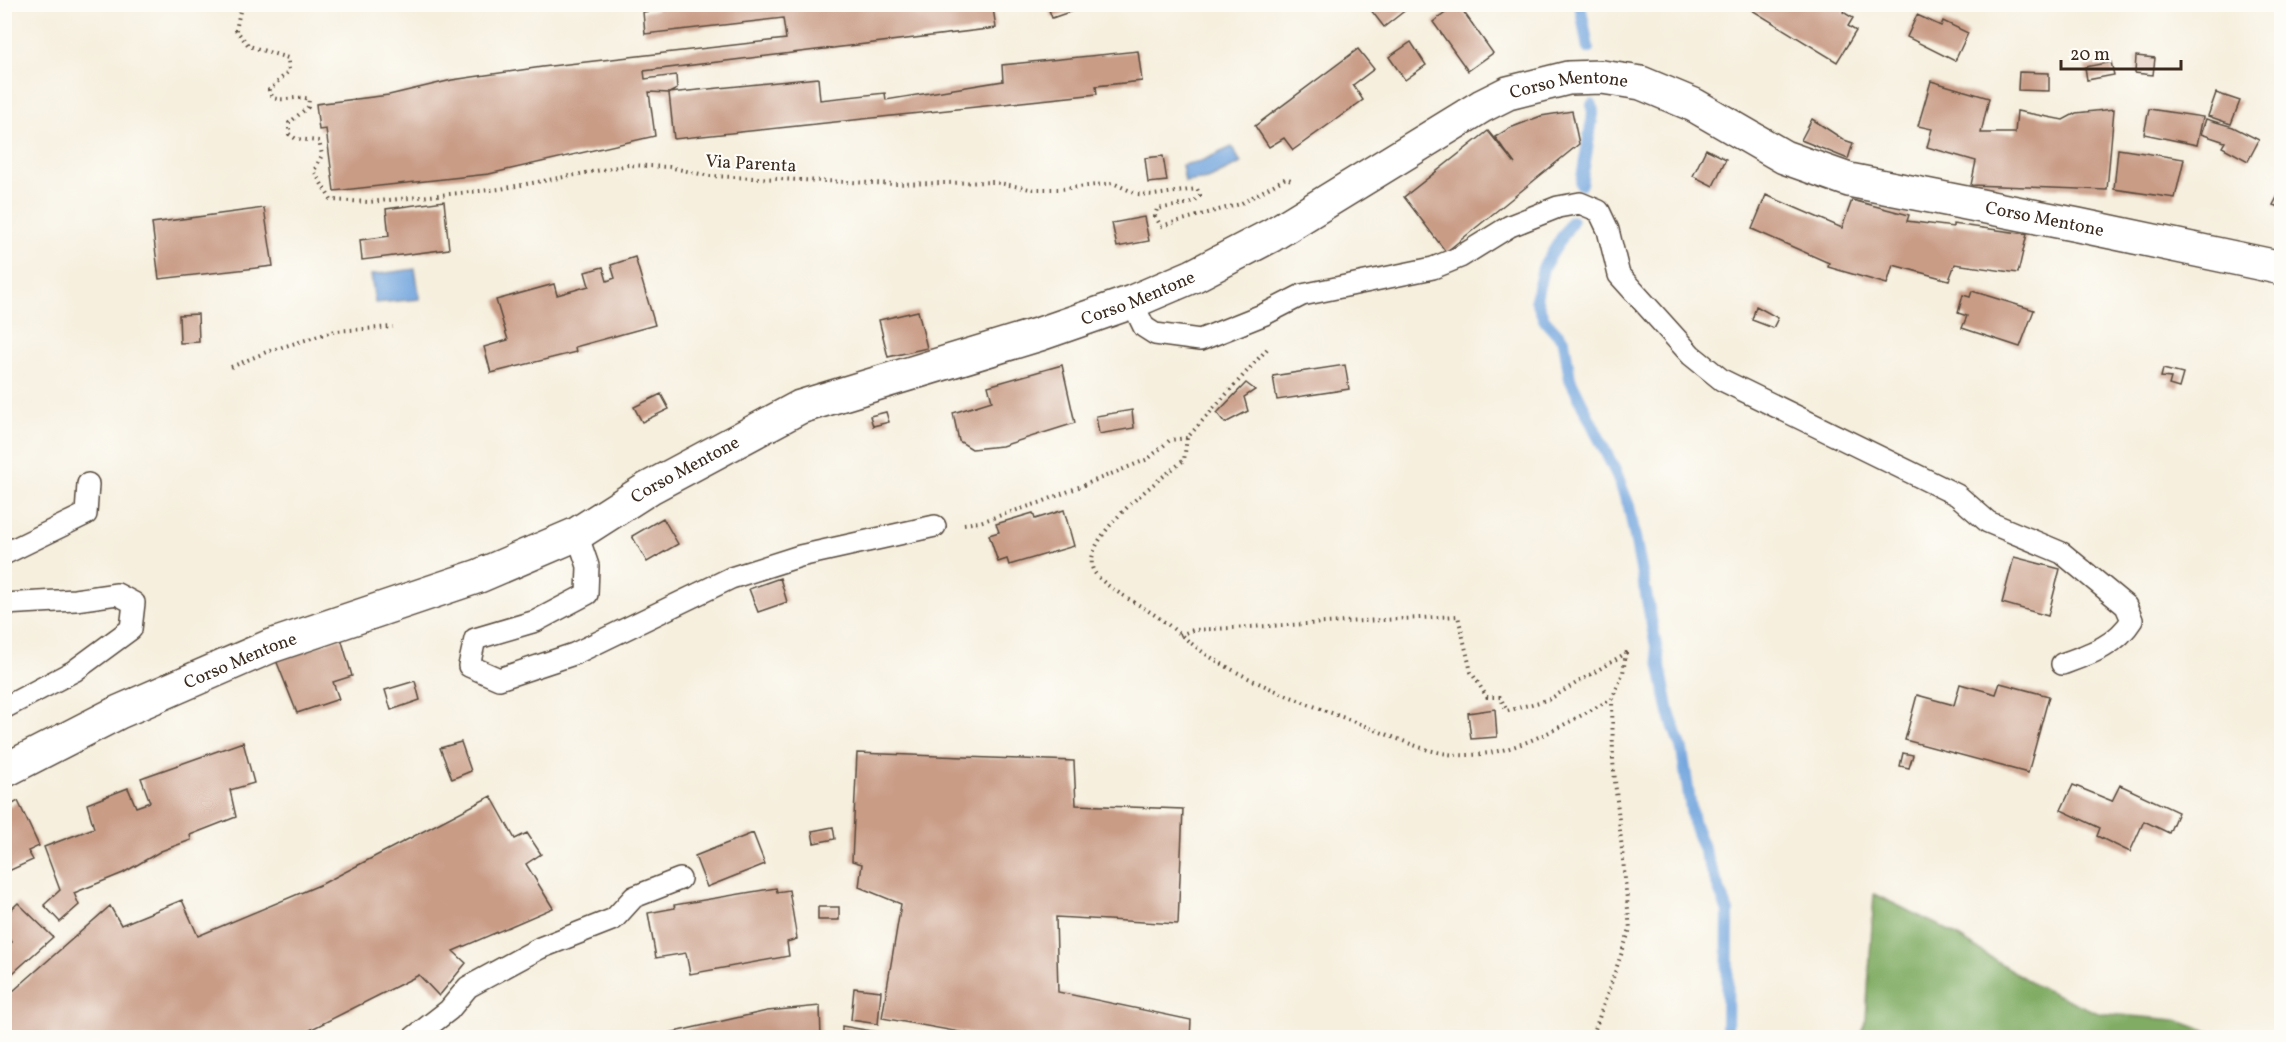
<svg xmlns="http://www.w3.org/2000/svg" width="2286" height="1042" viewBox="0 0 2286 1042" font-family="Vollkorn,serif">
  <rect width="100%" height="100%" fill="#fdfcf7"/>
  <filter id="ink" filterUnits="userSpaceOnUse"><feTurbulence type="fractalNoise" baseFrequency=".0167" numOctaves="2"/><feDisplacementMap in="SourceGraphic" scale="12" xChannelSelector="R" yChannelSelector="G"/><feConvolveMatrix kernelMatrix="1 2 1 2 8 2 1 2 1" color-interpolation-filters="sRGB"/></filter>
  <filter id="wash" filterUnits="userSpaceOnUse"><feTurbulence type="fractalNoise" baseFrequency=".008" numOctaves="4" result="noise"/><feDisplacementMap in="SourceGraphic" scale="24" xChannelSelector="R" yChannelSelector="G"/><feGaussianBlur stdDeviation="1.35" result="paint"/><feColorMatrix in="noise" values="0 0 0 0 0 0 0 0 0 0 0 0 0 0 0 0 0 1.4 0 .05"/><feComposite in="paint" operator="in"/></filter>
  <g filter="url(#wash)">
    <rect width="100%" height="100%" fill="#f6efde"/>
    <!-- forest -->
    <path fill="#80ac64" stroke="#5e6b41" stroke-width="1.5" d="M1874,894l70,34 91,57 63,28 78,7 46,17h-363l7,-17z"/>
    <!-- water -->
    <path fill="#71a4dd" stroke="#56677e" stroke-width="1.5" d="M1232,147l9,16 -33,16 -23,3 -3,-17 19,-4z
      M415,269l5,30 -45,4 -4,-28z"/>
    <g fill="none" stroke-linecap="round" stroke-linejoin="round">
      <!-- stream -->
      <path stroke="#71a4dd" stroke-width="12" d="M1580,4l8,44
        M1581,184l12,-70 -1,-9
        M1572,221l-29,47 -7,31 8,20 20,22 6,38 45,92 14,35 40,207 13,37 11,72 35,90 -1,126"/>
    </g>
    <g id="blocks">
      <!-- building -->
      <path fill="#c99c86" d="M656,4h318l1,7 18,-3 3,20 -352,43 1,8 31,-4 1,14 -8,4 149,-15 2,22 65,-7 1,7 117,-19 -1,-16 136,-14 4,30 -46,5 1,8 -423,45 -5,-46 -20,-1 6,44 -166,38 -155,17 -8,-62 -7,1 -3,-26 73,-9 63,-15 90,-13 244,-28 -3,-21 -138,16 -2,-22 13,-2z
        M1047,4h43v1l-38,13z
        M1458,4l35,49 -25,18 -35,-49z
        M1742,4h106l-5,8 10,6 -5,8 8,5 -19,31z
        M1367,5h45l-28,22z
        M1917,15l24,11 2,-5 25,12 -13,28 -48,-24z
        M1411,42l15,23 -21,15 -16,-23z
        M1358,49l16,20 -21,16 10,15 -70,50 -9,-12 -15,9 -14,-21z
        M2136,56l19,2 -2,17 -18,-2z
        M2111,62l3,13 -27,5 -2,-13z
        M2019,72l30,1v18l-31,-1z
        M1931,81l58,17 -8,35h34l2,-22 46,9 13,-7 38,-4 -7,81 -136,-5 5,-24 -49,-14 5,-18 -14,-3z
        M2216,93l24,8 -9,23 -23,-8z
        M2149,109l54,8 -6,28 -53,-11z
        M1572,111l7,33 -133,108 -42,-55 84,-66 27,33 -20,-27 15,-9 31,-12z
        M1812,119l32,21 9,3 -5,16 -47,-19z
        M2206,119l27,8 26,13 -11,21 -26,-14 3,-5 -24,-8z
        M1706,149l20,10 -13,27 -20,-10z
        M2118,149l66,10 -9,39 -61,-9z
        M1163,156l4,25 -19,2 -3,-25z
        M2282,188v20l-9,-3z
        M1766,195l76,33 10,-28 57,15 -2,6 46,6v-3l74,10 -9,39 -63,-9 -6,16 -56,-15 -6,19 -59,-17 1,-4 -77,-34z
        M444,201l5,48 -87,11 -2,-20 29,-4 -3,-27z
        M264,208l9,58 -114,13 -7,-56z
        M1144,217l5,24 -32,6 -5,-24z
        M635,257l20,68 -80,22 1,5 -85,21 -7,-26 24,-7 -12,-40 58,-16 3,11 32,-9 -4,-14 18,-5 4,14 8,-3 -4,-13z
        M1972,291l62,19 -14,37 -58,-19 5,-12 -9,-3 5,-18 7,2z
        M1756,306l22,12 -5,10 -21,-8z
        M918,311l9,37 -39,9 -9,-37z
        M198,314l1,28 -19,1 -1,-28z
        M1062,365l13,58 -73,23 -30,3 -13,-8 -6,-28 39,-12 -4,-15z
        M1345,365l4,24 -72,11 -4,-24z
        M2163,369l20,5 -4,14 -10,-3 2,-7 -10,-1z
        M1246,383l9,7 -11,7 4,14 -23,12 -8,-10z
        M661,394l8,15 -27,13 -8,-15z
        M1132,410l2,18 -35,6 -3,-18z
        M886,412l3,10 -16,4 -3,-10z
        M1064,510l10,36 -65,19 -2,-6 -9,3 -9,-27 10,-3 -3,-8 37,-11 2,6z
        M663,518l15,26 -31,18 -15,-26z
        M2014,557l46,12 -12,47 -46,-13z
        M780,578l7,24 -29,10 -9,-23z
        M341,638l11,38 -19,6 6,17 -42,14 -21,-53z
        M415,681l5,19 -29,10 -6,-20z
        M2000,683l49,13 -21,77 -123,-33 12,-45 37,10 6,-21 36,10z
        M1495,709l2,28 -26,2 -3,-26z
        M243,742l11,41 -24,7 6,27 -46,18 1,5 -30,11 -38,22 -49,20 5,12 -19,17 -16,-17 16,-15 -16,-43 50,-19 -7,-24 41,-16 8,19 14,-5 -9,-24z
        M461,742l10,29 -19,8 -12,-31z
        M857,753l217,8 2,44 107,4 -5,115 -122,-7 2,75 133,28 -1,18h-197l-111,-20 19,-114 -42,-17 3,-23 -10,-3z
        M1903,753l10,2 -4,13 -9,-2z
        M2073,785l39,16 8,-16 58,27 -9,21 -25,-12 -14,31 -33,-16 3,-8 -39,-18z
        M491,796l24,43 12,-6 14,21 -15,10 27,44 -100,43 13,12 -27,33 -20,-21 -125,63h-290v-39l106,-93 11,19 61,-25 16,36 124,-52z
        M18,801l21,45 -11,5 5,9 -29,13v-64z
        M833,827l2,12 -21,4 -2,-12z
        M753,833l12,31 -58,23 -12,-31z
        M776,888l1,4 12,-2 8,49 -10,3 2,14 -99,18 -4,-21 -30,5 -8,-45 27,-5 -1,-3z
        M18,903l35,34 -49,44v-32l8,-7 -7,-7v-20z
        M818,907h21v13h-21z
        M854,988l27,3 -3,33 -27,-4z
        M820,1006l1,32h-174l120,-27z
        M842,1026l59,10v2h-59z"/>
    </g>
  </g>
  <g filter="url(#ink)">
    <use href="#blocks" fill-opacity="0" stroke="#57483b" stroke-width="1.5"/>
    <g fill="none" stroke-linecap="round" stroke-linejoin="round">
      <defs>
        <path id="service" d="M1132,302l12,25 11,7 45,6 65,-26 37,-19 131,-27 27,-11 50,-31 48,-19 22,-4 19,8 9,19 11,45 72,80 31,25 235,115 31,27 74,31 64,53 6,14c-16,26 -42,34 -70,44
          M577,534l11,32 -1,28 -51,27 -61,18 -6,27 30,13 75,-25 157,-76 69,-22 135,-30
          M4,554l82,-40 2,-30
          M4,604l71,-4 42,-6 17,9 -3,26 -57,42 -70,37
          M413,1038l36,-28 19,-23 72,-39 74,-29 20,-22 46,-18"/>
        <g id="secondary">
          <path id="s1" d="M4,771l115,-59 152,-66 208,-70 98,-42 72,-46 151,-81 240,-73 92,-32 61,-26 79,-41 210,-129 26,-13 60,-15 34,-1 39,6 53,22 90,52 65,23 229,45 204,43"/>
        </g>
      </defs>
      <!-- service casing -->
      <use href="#service" stroke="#57483b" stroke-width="24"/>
      <!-- secondary casing -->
      <use href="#secondary" stroke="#57483b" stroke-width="36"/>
      <!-- path -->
      <path stroke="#57483b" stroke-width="4" stroke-dasharray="1.5 4.5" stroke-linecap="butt" d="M231,4l9,7 -4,19 13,16 39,12 1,13 -20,19 4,8c13,4 23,-3 36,1l-1,8 -19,16v11l7,5 23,2 3,14 -8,16 17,29 38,2 131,-13 128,-24 41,2 40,9 185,8 100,-2 36,7h31l52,-6 24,11 17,1 43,-6 3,6 -5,6 -9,3 -29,5 -2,7 6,10 79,-22 46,-26 5,2
        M1267,349l-80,89 -3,22c-25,20 -97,72 -92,106 1,15 43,36 55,44 25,15 45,37 70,51 48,29 101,46 153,67 33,12 63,29 100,27 51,-2 97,-33 142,-56
        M231,367l38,-16 66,-20 58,-4
        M964,524l16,-2 62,-20 106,-43 22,-19 17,-2
        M1180,635l13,-5 265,-14 13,56 16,25h13l7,14 43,-12 76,-46 -3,20 -11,26 1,62 17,168 -38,109"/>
      <!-- service -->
      <use href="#service" stroke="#fff" stroke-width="21"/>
      <!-- secondary -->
      <use href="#secondary" stroke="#fff" stroke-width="33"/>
    </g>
  </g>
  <g text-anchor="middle" stroke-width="4.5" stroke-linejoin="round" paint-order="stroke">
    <!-- street labels -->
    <g font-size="18" fill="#3b2a1e" stroke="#fdfcf7">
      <text dy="6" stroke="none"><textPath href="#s1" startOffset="1719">Corso Mentone</textPath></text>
      <text transform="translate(751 163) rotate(3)" y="6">Via Parenta</text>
      <text dy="6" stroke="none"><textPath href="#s1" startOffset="2222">Corso Mentone</textPath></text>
      <text dy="6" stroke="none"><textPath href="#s1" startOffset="1233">Corso Mentone</textPath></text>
      <text dy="6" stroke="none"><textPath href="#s1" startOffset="747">Corso Mentone</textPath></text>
      <text dy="6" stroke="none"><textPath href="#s1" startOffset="261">Corso Mentone</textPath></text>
    </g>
  </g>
  <!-- margin -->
  <rect width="2286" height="1042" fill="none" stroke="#fdfcf7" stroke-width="24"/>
  <!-- scale -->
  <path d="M2061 60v9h120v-9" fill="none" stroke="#3b2a1e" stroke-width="3"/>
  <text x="2070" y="60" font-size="18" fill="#3b2a1e" stroke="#fdfcf7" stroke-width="4.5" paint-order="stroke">20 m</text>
</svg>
